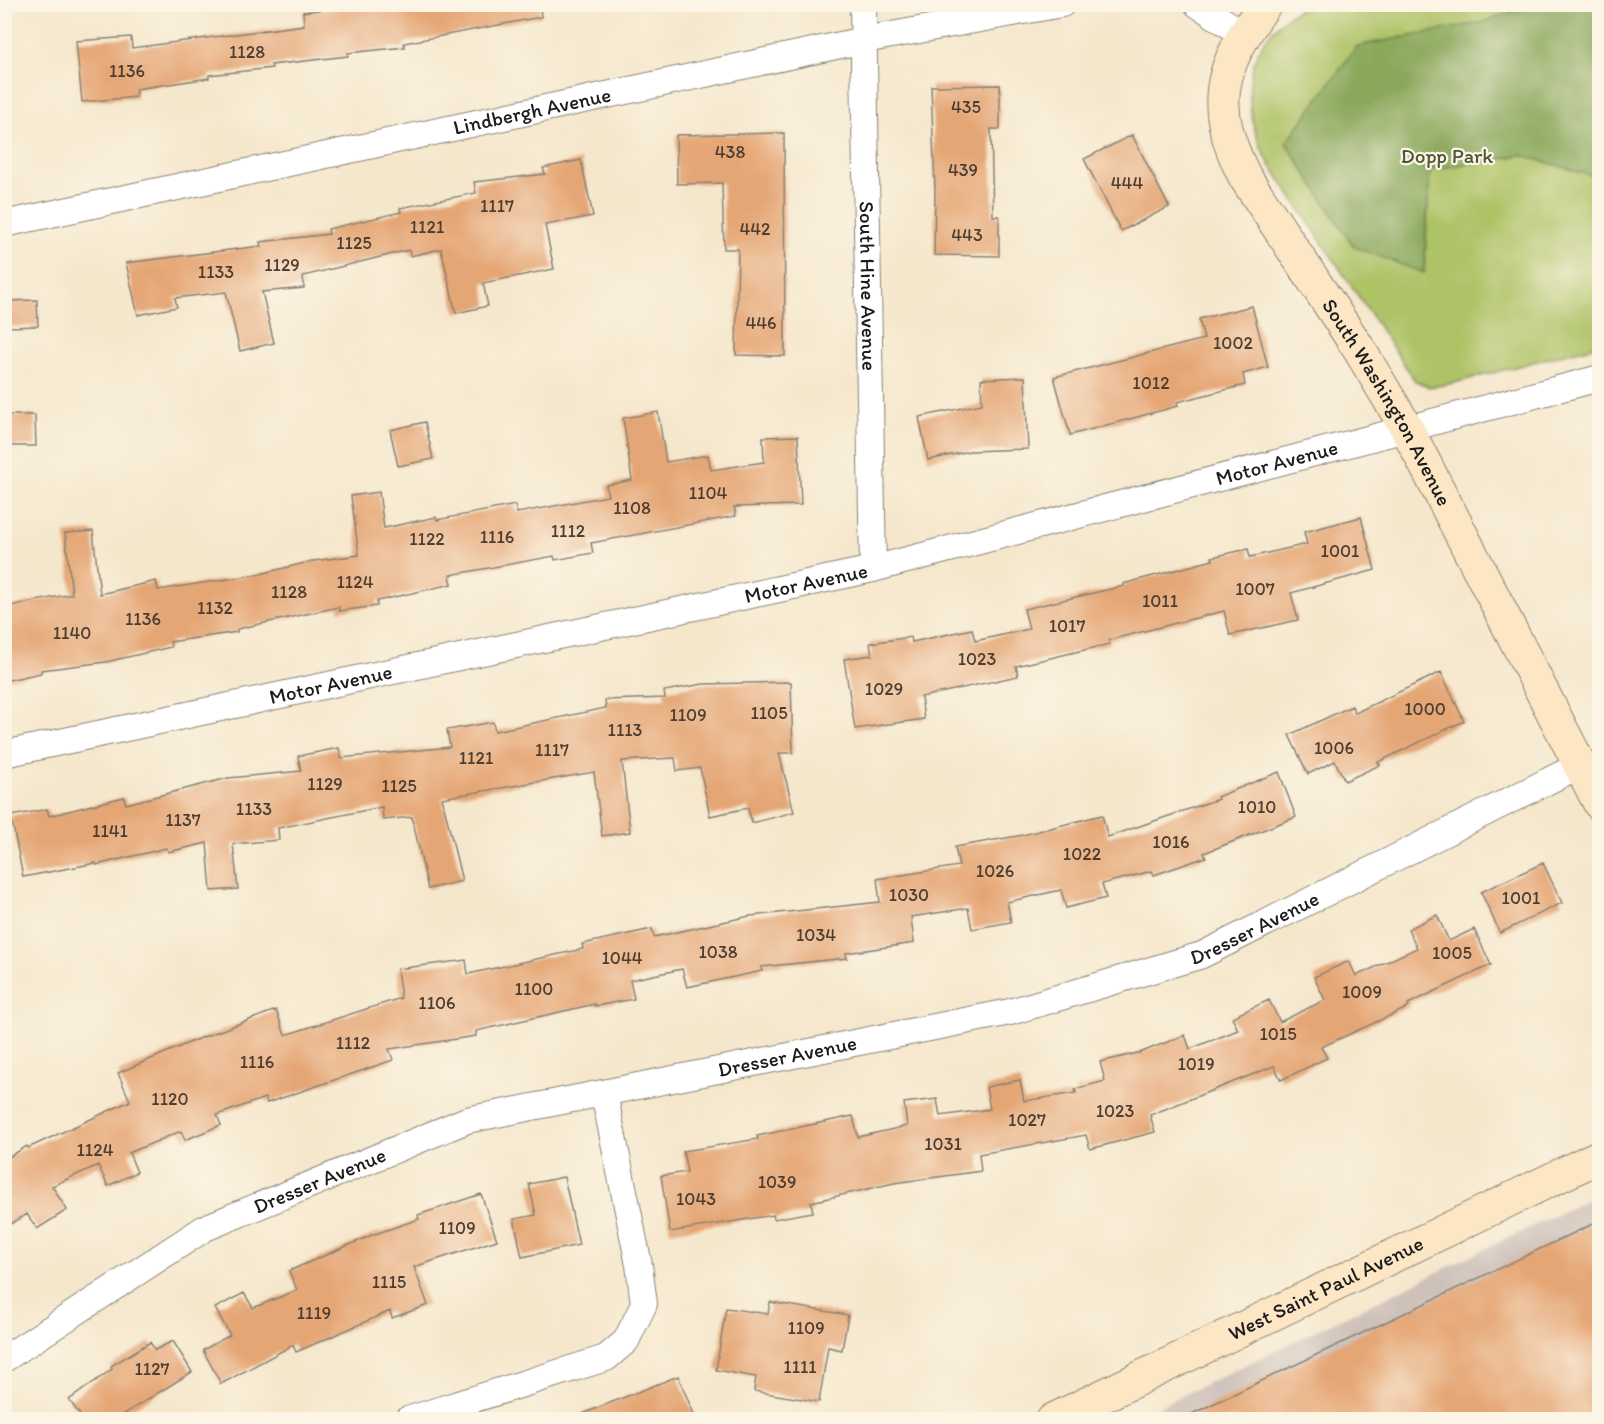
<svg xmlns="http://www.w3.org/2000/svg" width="1604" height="1424" viewBox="0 0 1604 1424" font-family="Itim,sans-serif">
  <rect width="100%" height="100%" fill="#fcf5e5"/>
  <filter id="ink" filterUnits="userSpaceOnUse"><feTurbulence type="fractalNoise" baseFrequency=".0167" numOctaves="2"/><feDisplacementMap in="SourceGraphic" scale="12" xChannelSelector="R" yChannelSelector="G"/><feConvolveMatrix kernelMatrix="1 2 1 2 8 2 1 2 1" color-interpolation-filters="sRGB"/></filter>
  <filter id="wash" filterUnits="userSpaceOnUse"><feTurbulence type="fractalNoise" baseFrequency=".008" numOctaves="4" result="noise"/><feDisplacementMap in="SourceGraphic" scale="24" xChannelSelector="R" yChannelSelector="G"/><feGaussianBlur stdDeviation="1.35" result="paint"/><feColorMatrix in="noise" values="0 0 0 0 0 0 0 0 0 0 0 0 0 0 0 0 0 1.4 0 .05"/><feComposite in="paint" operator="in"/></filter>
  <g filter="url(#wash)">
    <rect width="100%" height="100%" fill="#f5e7cc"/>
    <!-- industrial -->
    <path fill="#cec1ba" d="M1599,1194v225h-466z"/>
    <!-- green -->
    <path fill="#aec266" stroke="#656f41" stroke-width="1.5" d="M1306,5h293v340l-149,39 -21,3 -14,-6 -146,-218c-23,-40 -30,-96 4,-133 9,-10 21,-18 33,-25z"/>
    <!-- forest -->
    <path fill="#8aa85b" stroke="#53623c" stroke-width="1.5" d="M1529,5h70v173l-77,-23 -92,15 -6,103 -70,-26 -68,-104 71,-97 127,-24z"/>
    <g id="blocks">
      <!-- building -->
      <path fill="#e5a675" d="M365,4h175l1,13 -137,26 1,4 -57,6v3l-77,9 1,3 -63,7v3l-73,11v8l-54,5 -6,-61 55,-4 1,11 172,-23 -1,-13z
        M1000,85v44h-9l2,87h6v40l-65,-1 1,-67 -4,-102z
        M784,133l1,223 -49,-1 2,-106h-14l-2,-66 -45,1 -1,-49z
        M1132,135l37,72 -48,24 -37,-72z
        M581,160l12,56 -48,9 9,44 -71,14 5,23 -32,7 -15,-64 -31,7 -1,-6 -106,26 1,12 -42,4 12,51 -34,8 -14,-59 -51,6 2,9 -39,8 -12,-52 135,-17 -1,-4 69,-8 -1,-5 73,-17 -1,-4 76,-15 -2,-11 71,-8 -2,-6z
        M37,300l1,26 -29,1 -1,-26z
        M1252,306l16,61 -25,7 2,11 -68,17 1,4 -108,29 -16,-58 150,-38 -5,-20z
        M1025,377l3,72 -58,2 -42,9 -9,-43 63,-13 -1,-25z
        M658,412l8,50 42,-7 3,15 53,-8 -1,-25 35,-1 3,69 -67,2 2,9 -145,27 2,10 -38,7 -1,-4 -104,19 2,9 -75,17v5l-38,5v-4l-102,22v3l-67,10 1,5 -65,15 -65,8v3l-37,8v-74l68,-13 -7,-61 28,-2 7,63 56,-13 2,9 102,-16 53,-13 46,-6 -8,-59 28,-4 5,36 52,-11 1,3 78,-15 2,8 91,-17 -2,-11 26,-5 -9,-62z
        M4,415h31l1,31h-32z
        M425,422l8,37 -35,7 -8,-36z
        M1361,517l14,53 -84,23 7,27 -68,15 -6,-24 -115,29 1,4 -94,22 2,10 -97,21 3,22 -69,10 -11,-70 28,-4 -2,-12 41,-6 1,5 60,-13 3,12 54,-12 -5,-20 100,-23 -1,-2 90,-24 -1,-3 36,-8 2,8 57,-13 -3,-12z
        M1441,672l23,49 -86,41 2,3 -35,16 -10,-20 -27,13 -19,-39 63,-29 3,7z
        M791,682l2,71h-14l15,59 -42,11 -4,-15 -38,8 -10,-48 -23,3 -2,-13 -53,3 8,71 -28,4 -8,-64 -152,26 20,83 -34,8 -16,-72 -29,3 -1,-13 -104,21 1,12 -46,4 5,45 -27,2 -4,-48 -39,9 -1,-4 -71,17v-2l-73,14 -12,-61 36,-7 2,7 75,-19 2,7 102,-26 73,-7 -3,-15 41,-8 2,10 109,-11 -3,-17 46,-8 2,9 111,-23 -1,-8 60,-2 -1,-7 39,-7z
        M1279,772l17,45 -92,36 2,4 -52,18 -2,-4 -50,13 4,14 -40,10 -5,-18 -54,12 4,20 -39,7 -4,-21 -57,9 3,26 -68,10 1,5 -86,9 1,4 -75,16 -5,-18 -52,11 4,19 -39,7v-2l-119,27v5l-87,13 4,11 -126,43 -2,-5 -48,17 4,10 -36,15 -4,-9 -52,22 8,19 -29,14 -10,-21 -46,21 15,24 -30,19 -10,-15 -23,14v-68l23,-14 1,2 102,-47 -12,-28 80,-34 78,-29 9,25 116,-37 -4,-29 69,-9 2,14 115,-25 -1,-5 70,-15 2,8 96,-21 130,-14 -3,-23 82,-13 -4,-19 68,-12 79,-20 6,22 110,-38 -1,-2z
        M1543,863l19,40 -62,30 -19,-41z
        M1437,915l12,26 25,-12 17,36 -83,39 1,3 -88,40 6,11 -46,22 -7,-14 -124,49 5,17 -65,17 -4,-14 -107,19 2,17 -87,12 -83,19 2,10 -39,7 -1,-4 -103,17 -9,-56 26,-4 -4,-21 75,-12 -1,-3 96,-20 5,21 49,-11 -3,-23 33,-4 3,17 50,-7 -4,-22 34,-7 4,21 52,-8 -1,-4 30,-8 -5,-19 42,-10 43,-17 5,14 48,-19 -6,-13 37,-17 11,22 45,-22 -11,-23 35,-16 7,15 61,-28 -9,-19z
        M564,1177l15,68 -57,12 -8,-38 22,-4 -7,-31z
        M481,1194l16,46 -83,27 14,38 -36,13 -2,-7 -94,41 -3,-7 -72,39 -18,-34 27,-15 -15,-27 29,-15 9,15 44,-18 -8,-19 83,-36 47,-16 -1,-4z
        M1599,1221v198h-418z
        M770,1302l78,13 -6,35 -14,-3 -9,55 -65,-11 2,-14 -40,-7 10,-62 42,6z
        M173,1341l19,31 -76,47h-33l-14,-19 43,-31 -1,-3 39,-24 5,8z
        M678,1376l18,43h-124v-1z"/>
    </g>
  </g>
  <g filter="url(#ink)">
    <use href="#blocks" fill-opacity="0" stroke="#888274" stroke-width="1.5"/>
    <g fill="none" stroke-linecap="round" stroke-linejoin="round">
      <defs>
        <g id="street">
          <path id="s1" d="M863,4l10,565"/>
          <path d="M1197,4l46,30"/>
          <path id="s2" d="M4,224l860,-184 198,-36"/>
          <path id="s3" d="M4,754l869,-185 727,-191"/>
          <path id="s4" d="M4,1359l201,-131 262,-108 543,-108 192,-57 378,-190"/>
          <path d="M407,1420l199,-62 20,-17 18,-37 -5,-39 -35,-172"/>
        </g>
        <g id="secondary">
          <path id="s5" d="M1265,4c-46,64 -57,100 -20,173l114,172 47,78 194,377"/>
          <path id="s6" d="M1053,1420l547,-264"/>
        </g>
      </defs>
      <!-- street casing -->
      <use href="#street" stroke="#888274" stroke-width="28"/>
      <!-- secondary casing -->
      <use href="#secondary" stroke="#888274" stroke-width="35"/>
      <!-- street -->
      <use href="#street" stroke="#fff" stroke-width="26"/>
      <!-- secondary -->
      <use href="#secondary" stroke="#fce6c4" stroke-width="33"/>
    </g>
  </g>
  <g text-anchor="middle" stroke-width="4.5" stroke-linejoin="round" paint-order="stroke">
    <!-- number labels -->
    <g font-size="18" fill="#4e3e32">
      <text x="247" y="58">1128</text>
      <text x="127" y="77">1136</text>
      <text x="966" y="113">435</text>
      <text x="730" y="158">438</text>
      <text x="963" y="176">439</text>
      <text x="1127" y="189">444</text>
      <text x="497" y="212">1117</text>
      <text x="427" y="233">1121</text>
      <text x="755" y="235">442</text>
      <text x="967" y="241">443</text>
      <text x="354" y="249">1125</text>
      <text x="282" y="271">1129</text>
      <text x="216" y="278">1133</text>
      <text x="761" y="329">446</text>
      <text x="1233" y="349">1002</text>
      <text x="1151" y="389">1012</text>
      <text x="708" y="499">1104</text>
      <text x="632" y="514">1108</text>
      <text x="568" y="537">1112</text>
      <text x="497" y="543">1116</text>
      <text x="427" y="545">1122</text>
      <text x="1340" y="557">1001</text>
      <text x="355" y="588">1124</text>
      <text x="1255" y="595">1007</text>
      <text x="289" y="598">1128</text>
      <text x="1160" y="607">1011</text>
      <text x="215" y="614">1132</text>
      <text x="143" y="625">1136</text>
      <text x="1067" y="632">1017</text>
      <text x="72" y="639">1140</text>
      <text x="977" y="665">1023</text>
      <text x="884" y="695">1029</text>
      <text x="1425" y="715">1000</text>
      <text x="769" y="719">1105</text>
      <text x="688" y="721">1109</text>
      <text x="625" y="736">1113</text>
      <text x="1334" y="754">1006</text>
      <text x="552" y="756">1117</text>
      <text x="476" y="764">1121</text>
      <text x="325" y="790">1129</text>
      <text x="399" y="792">1125</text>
      <text x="1257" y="813">1010</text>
      <text x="254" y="815">1133</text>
      <text x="183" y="826">1137</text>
      <text x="110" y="837">1141</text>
      <text x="1171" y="848">1016</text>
      <text x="1082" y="860">1022</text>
      <text x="995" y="877">1026</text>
      <text x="909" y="901">1030</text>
      <text x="1521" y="904">1001</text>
      <text x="816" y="941">1034</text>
      <text x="718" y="958">1038</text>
      <text x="1452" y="959">1005</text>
      <text x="622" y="964">1044</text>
      <text x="534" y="995">1100</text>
      <text x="1362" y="998">1009</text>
      <text x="437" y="1009">1106</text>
      <text x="1278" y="1040">1015</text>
      <text x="353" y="1049">1112</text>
      <text x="257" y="1068">1116</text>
      <text x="1196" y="1070">1019</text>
      <text x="170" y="1105">1120</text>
      <text x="1115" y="1117">1023</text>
      <text x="1027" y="1126">1027</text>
      <text x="943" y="1150">1031</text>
      <text x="95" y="1156">1124</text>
      <text x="777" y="1188">1039</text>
      <text x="696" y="1205">1043</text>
      <text x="457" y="1234">1109</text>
      <text x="389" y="1288">1115</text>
      <text x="314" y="1319">1119</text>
      <text x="806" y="1334">1109</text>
      <text x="800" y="1373">1111</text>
      <text x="152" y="1375">1127</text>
    </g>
    <!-- street labels -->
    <g font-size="21" fill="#1c1c1c" stroke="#fcf5e5">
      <text dy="7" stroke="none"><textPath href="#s2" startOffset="540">Lindbergh Avenue</textPath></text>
      <text dy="7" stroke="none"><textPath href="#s1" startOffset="282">South Hine Avenue</textPath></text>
      <text dy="7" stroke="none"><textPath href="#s5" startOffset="454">South Washington Avenue</textPath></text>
      <text dy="7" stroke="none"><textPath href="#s3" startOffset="1306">Motor Avenue</textPath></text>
      <text dy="7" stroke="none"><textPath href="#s3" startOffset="820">Motor Avenue</textPath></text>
      <text dy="7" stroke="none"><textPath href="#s3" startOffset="334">Motor Avenue</textPath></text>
      <text dy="7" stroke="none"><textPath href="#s4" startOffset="1336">Dresser Avenue</textPath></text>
      <text dy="7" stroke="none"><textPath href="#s4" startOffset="850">Dresser Avenue</textPath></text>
      <text dy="7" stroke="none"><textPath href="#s4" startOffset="364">Dresser Avenue</textPath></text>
      <text dy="7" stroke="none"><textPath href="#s6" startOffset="303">West Saint Paul Avenue</textPath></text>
    </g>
    <!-- park labels -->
    <g font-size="21" fill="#4f5636" stroke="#fcf5e5">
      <text x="1447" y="163">Dopp Park</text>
    </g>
  </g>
  <!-- margin -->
  <rect width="1604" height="1424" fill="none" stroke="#fcf5e5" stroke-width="24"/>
</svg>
